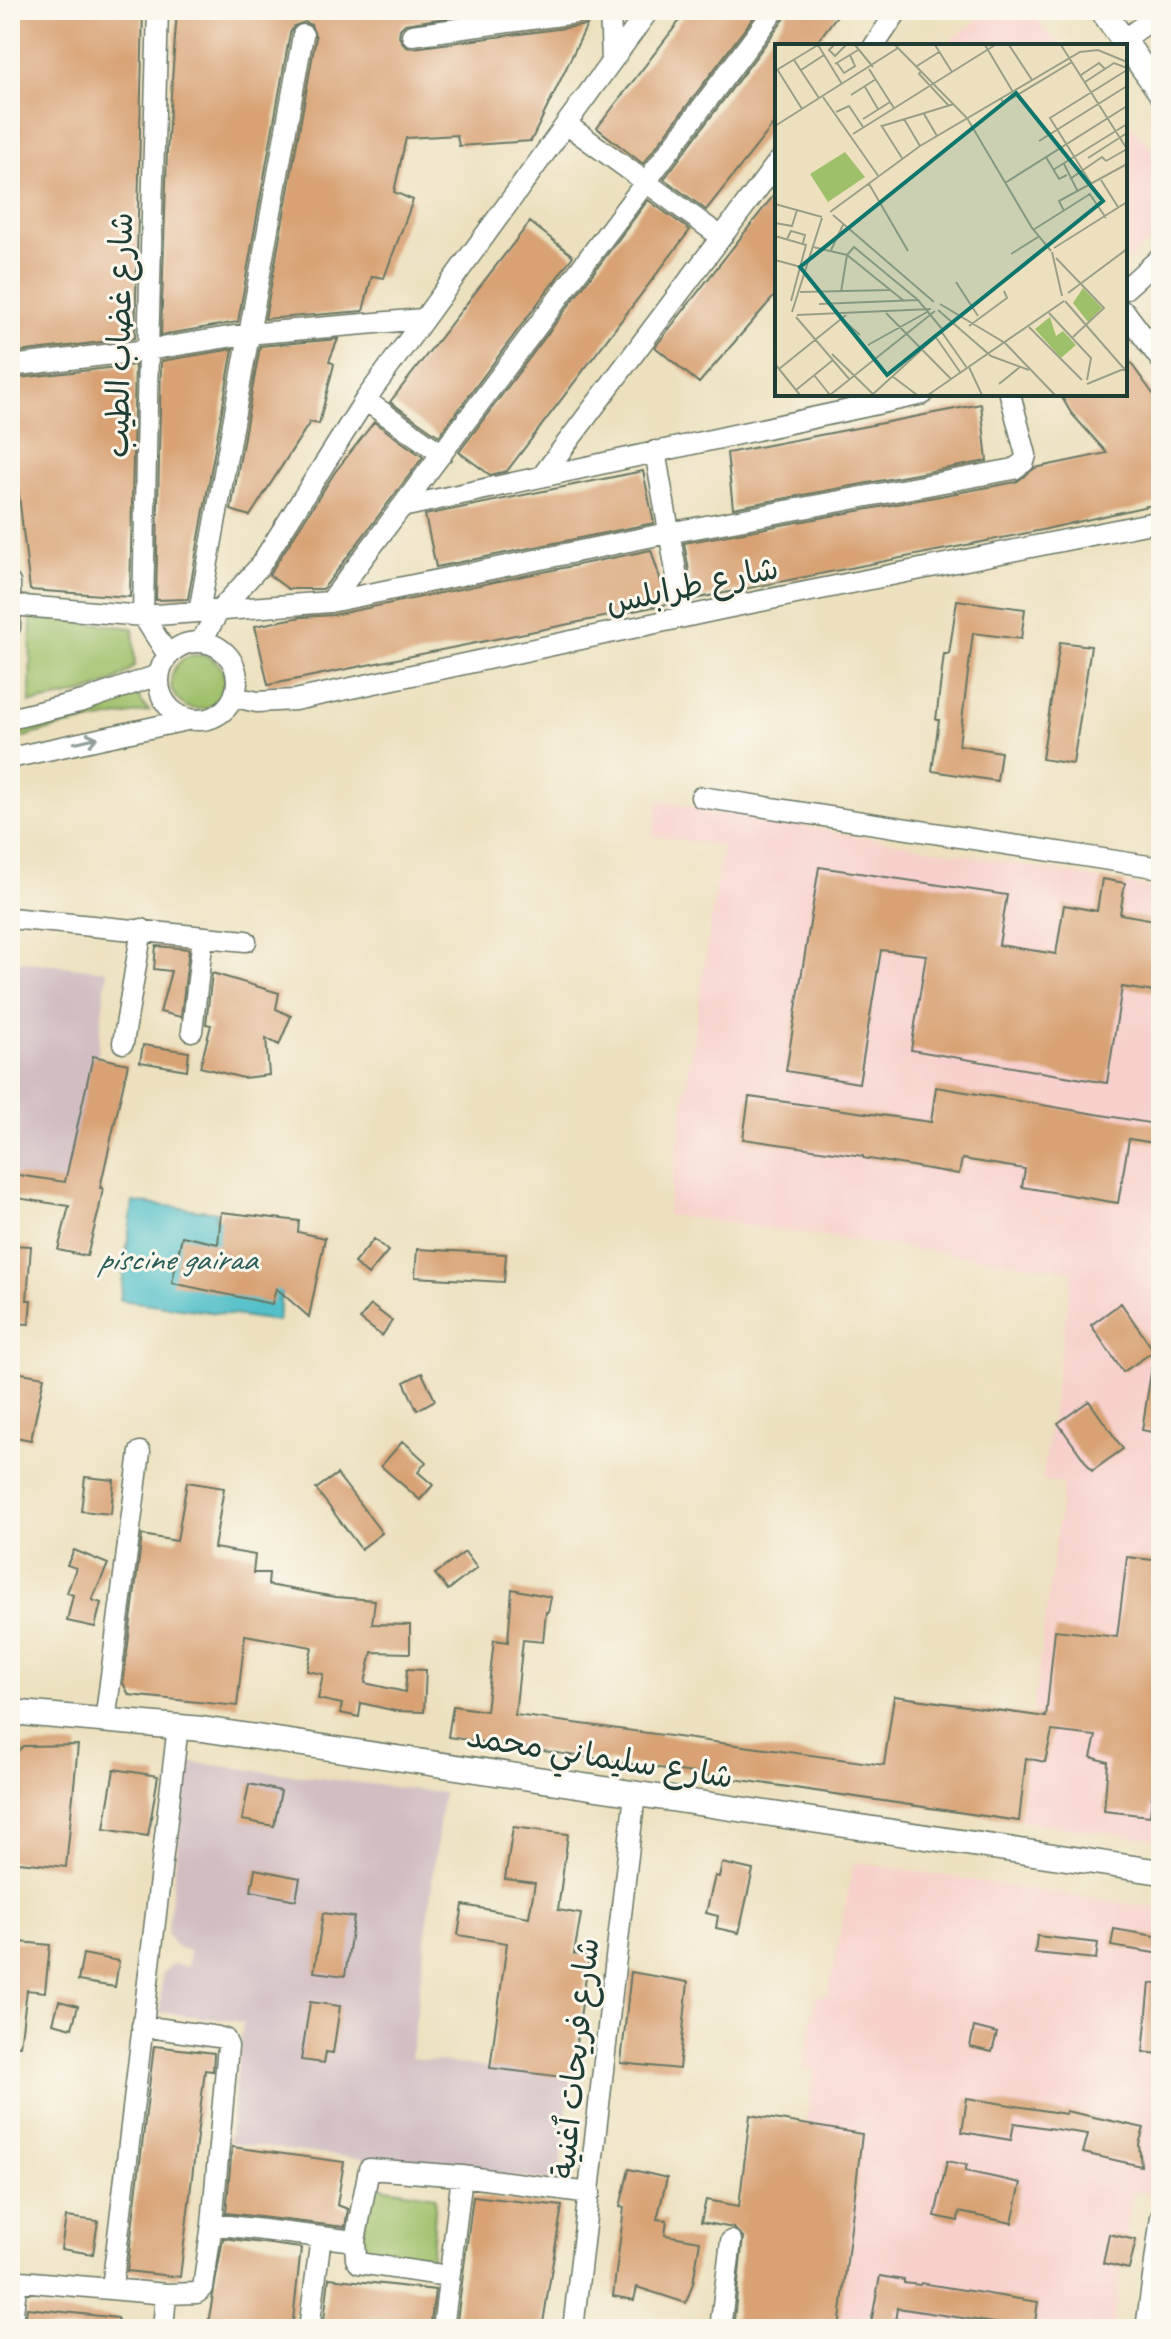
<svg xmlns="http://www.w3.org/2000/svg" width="1171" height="2339" viewBox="0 0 1171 2339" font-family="Caveat,'Playpen Sans Arabic',sans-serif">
  <rect width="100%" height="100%" fill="#fbf7ec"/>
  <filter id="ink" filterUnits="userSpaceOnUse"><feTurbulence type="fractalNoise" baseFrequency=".0125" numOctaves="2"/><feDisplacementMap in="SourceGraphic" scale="16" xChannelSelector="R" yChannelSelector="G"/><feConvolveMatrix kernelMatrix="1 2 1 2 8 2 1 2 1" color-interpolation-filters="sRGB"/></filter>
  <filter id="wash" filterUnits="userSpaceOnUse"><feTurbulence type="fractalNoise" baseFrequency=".006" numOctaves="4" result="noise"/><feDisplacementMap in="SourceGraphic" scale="32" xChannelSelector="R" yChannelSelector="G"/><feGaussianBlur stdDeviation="1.8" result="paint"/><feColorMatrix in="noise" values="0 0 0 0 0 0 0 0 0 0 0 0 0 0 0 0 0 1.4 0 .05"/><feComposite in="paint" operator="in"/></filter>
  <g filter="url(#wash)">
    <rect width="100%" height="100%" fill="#ece0be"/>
    <!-- built -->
    <path fill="#f7d0cb" d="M993,10h35l32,36h-118z
      M1125,119l36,40v73l-36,32z
      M658,800l503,90v950l-142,-19 44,-337 -21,-4 30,-209 -405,-56 55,-369 -69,-10z
      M854,1862l307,47v287l-28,-5 -20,138h-274l23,-194 -56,-11 8,-54 -11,-2 13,-72 12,-1z"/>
    <!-- industrial -->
    <path fill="#d2bec2" d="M10,960l97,11 -26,234 -71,-8z
      M188,1762l255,31 -32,265 160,20 -13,104 -329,-39 14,-121 -83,-10 2,-38 10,-10 16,2 2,-15 -14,-4 -9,-13z"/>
    <!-- green -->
    <path fill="#9fc06a" stroke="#5f7e4f" stroke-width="2" d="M31,616l102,12 2,37c-24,26 -72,33 -105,38z
      M171 682a27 27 0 1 1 54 0a27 27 0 1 1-54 0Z
      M139,693l1,7 9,11 -90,16 -49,14v-9c45,-11 88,-17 129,-39z
      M369,2185l67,11 -5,71 -70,-12z"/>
    <!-- water -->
    <path fill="#52c0c9" stroke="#387e7e" stroke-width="2" d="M133,1202l84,10 -2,7 74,9 -11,93 -158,-21z"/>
    <g id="blocks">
      <!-- building -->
      <path fill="#d8a275" d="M10,10h133l-8,328 -125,15z
        M177,10h324l-96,14 -5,5 -1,8 7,10 7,1 174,-23 -56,116 -72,5 -2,-11 -51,3 -12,54 19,8 -29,78 -12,-2 -9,35 -98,8 51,-282 -5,-12 -6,-3 -11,4 -4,7 -52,289 -77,13 6,-184z
        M688,10h71l-116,154 -46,-36z
        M788,10h53l-27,36h-37v74l-71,90 -42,-31 121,-161z
        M777,191v102l-78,90 -44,-36z
        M648,200l42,30 -183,241 -17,4 -31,-23z
        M530,222l43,34 -134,180 -49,-34z
        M338,339l-9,22 5,3 -15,60 -9,-2 -60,94 -19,-6 29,-164z
        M233,349l-45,250 -32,1 5,-239z
        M1125,355l36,50v98l-119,27 -348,69 -10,-56 332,-61 19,-14 72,-15 -36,-40 -11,-19h65z
        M135,365l-5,232 -100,-7 -20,-172v-39z
        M981,404l6,57 -254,47 -6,-55z
        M374,422l49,35 -100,132h-35l-19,-14 66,-103z
        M643,471l11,52 -218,44 -11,-52z
        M651,550l17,54 -400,81 -13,-59 46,-9 32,-2z
        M957,600l68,9 -4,30 -48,-6 -14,112 42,7 -4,29 -65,-10 7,-51h-3l8,-66h5z
        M1060,642l31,4 -18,118 -31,-5z
        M819,867l188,28 -8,50 57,9 8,-49 33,6 5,-32 23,4 -5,31 41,7v72l-39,-6 -15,96 -196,-33 15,-95 -45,-5 -22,133 -73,-12z
        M156,946l33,3 -8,68 -21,-5 11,-41 -17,-2z
        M212,973l67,20 -3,16 15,7 -12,29 -13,-7 3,37 -26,3 -43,-11 11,-42 -5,-1z
        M143,1045l46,7 -2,18 -47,-8z
        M93,1056l35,8 -28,124h3l-4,22 -12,46 -29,-6 11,-44 -59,-9v-23l55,8z
        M936,1087l225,38v19l-32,-5 -11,64 -96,-16 3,-18 -63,-10 -3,15 -96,-16v-2l-120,-17 6,-42 182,25z
        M221,1212l78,9 -1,11 27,6 -16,79 -33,-29 -4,16 -100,-21 10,-47 36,8z
        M374,1239l14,12 -20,24 -14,-12z
        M10,1245l21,1 -4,54h4l-2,24 -19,-1z
        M417,1249l89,5 -2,28 -89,-5z
        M1121,1303l33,48 -31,21 -32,-47z
        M371,1305l21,16 -10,15 -22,-17z
        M1152,1366l9,1v67l-19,-4z
        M10,1371l34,6 -13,63 -21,-4z
        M422,1373l13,27 -18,10 -13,-28z
        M1089,1401l34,48 -31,22 -34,-48z
        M403,1441l23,21 -8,10 15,13 -13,15 -39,-34z
        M337,1474l45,59 -21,16 -45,-60z
        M85,1477l29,3 -3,34 -30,-3z
        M187,1482l37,6 -10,60 41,7 -2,18h16l-1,12 67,12 40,3 -3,24 38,1v28l-38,-1 -7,31 40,9 2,-23 19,1 -2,42 -28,-1 -35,-8 -2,14 -19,-4 2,-9 -24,-5 5,-25 -16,-3 5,-24 -67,-12 -8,71 -108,-11 -6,-12 19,-148 35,6z
        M74,1550l34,14 -16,36 9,3 -6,24 -28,-6 6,-26 -6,-2 9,-25 -9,-3z
        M465,1552l12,16 -29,22 -13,-16z
        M1127,1557l34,4v162h-2l-9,93 -46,-5 4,-49 -17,-5 5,-21 -44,-5 -7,31 -19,-4 -7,63 -571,-84 5,-31 33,5 8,-71 14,2 4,-53 39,8 -3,15h-2l-3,30 -20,-2 -8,75 369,50 10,-69 152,21 9,-87 62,7z
        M78,1745l-12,122 -56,-6v-102l13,-13z
        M114,1769l44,7 -10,60 -44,-7z
        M249,1784l32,7 -7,35 -32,-6z
        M513,1827l55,7 -10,76 23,4 -7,40 15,2 -18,122 -81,-10 17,-125 -49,-8 5,-30 66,12 6,-34 -30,-4z
        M722,1863l31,7 -14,63 -23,-5 2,-12 -12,-3 9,-37 4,1z
        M255,1869l45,9 -4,22 -45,-9z
        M323,1913l31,4 -9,59 -31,-4z
        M1114,1929l47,8v17l-50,-8z
        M1037,1936l61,7 -2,16 -61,-6z
        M10,1941l40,4 -5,47 -18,-2 -7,56 -10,-1z
        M83,1954l36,7 -4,26 -37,-6z
        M631,1972l57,10 -9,87 -58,-6z
        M1150,1983l11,1 -2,70 -16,-2z
        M59,2001l19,5 -6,22 -19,-5z
        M310,2002l30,4 -7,47 -7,-1 -2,11 -23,-3z
        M974,2027l23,6 -5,19 -22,-5z
        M154,2046l60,7 -1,18 -8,-1 -25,207 -53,-6z
        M967,2098l99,16v-3l78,17 -5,16 2,22 -58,-13 5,-19 -74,-11 -3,17 -49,-8z
        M750,2115l112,19 -23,195h-106l10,-92 -10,-9 -32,-6 5,-22 33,6z
        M232,2147l112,15 -7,43 11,4 -3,18 -119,-14z
        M947,2161l20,4 -2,6 56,12 -9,40 -53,-11 -1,9 -23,-5z
        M629,2169l38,9 -10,41 10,1 -2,15 35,6 -7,42 -7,20 -49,-16 -3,13 -21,-4 11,-88 -4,-1z
        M473,2196l89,10 -20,123h-86z
        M66,2217l32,4 -5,33 -32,-5z
        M1109,2234l27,6 -7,29 -26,-6z
        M223,2238l78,10 -9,81h-85z
        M880,2276l24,4v3l16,2 1,-2 117,19 -4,27 -137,-21 -3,21h-24z
        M329,2278l106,12 -5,39h-107z
        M27,2308l91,10v11h-94z"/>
    </g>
  </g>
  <g filter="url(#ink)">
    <use href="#blocks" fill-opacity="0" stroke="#677664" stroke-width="2"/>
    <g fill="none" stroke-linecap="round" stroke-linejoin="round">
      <defs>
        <path id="minor" d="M158,10l-10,340 -5,266 25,39
          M610,10l2,50
          M412,35l187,-25
          M1123,40l38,-27
          M874,46l24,-36
          M566,124l154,112
          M1125,289l36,-32
          M1125,312l36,48
          M10,366l138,-16 99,-16 176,-15
          M365,400l77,54
          M655,451l29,166
          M542,476l235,-313
          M402,507l521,-113
          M10,583v44
          M330,602l445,-592
          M11,605l132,11 187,-14 338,-69 346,-64 10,-7 2,-7 -16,-61
          M199,612l104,-577
          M201,641l18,-30 40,-44 106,-167 284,-390
          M159 681a39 39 0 1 1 78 0a39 39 0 1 1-78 0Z
          M235,697l22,5 38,-2 431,-92 435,-87
          M10,719l73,-18 75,-26
          M10,758l177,-38
          M701,797l460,71
          M10,918l236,23
          M192,1031l11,-94
          M123,1043l19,-114
          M105,1722l35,-270
          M212,2224l143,17
          M448,2276l-89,-13 -3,-4 -1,-18 14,-72 93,7 128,17
          M10,2280l156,14 31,-1 6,-5 9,-64 16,-178 -3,-7 -7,-2 -76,-11
          M112,2288l66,-562
          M11,2329l6,-49
          M163,2329l3,-35
          M309,2329l12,-92
          M443,2329l19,-153
          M573,2329l62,-535
          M720,2329l11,-88
          M1146,2329l15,-112"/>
        <path id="tertiary" d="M1102,10l59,83
          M10,1712l192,17 959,143"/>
      </defs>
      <!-- minor casing -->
      <use href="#minor" stroke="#677664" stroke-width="23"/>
      <!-- tertiary casing -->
      <use href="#tertiary" stroke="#677664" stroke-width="27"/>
      <!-- minor -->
      <use href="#minor" stroke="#fff" stroke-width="20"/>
      <!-- tertiary -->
      <use href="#tertiary" stroke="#fff" stroke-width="24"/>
    </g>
    <!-- one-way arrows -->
    <defs><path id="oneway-shaft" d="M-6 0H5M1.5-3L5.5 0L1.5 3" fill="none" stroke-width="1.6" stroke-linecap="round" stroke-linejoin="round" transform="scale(2)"/></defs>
    <use stroke="#8f9e9a" href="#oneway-shaft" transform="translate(86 740) rotate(-13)"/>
  </g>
  <g text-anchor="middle" stroke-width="6" stroke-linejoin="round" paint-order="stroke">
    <!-- street labels -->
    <g font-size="32" fill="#1f3d34" stroke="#fbf7ec">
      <text transform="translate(119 335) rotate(-89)" y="11">شارع غضاب الطيب</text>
      <text transform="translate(692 585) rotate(-12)" y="11">شارع طرابلس</text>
      <text transform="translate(600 1756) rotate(9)" y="11">شارع سليماني محمد</text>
      <text transform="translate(575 2058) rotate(-84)" y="11">شارع فريحات ٱغنية</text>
    </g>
    <!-- water labels -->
    <g font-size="34" font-style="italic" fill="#2c5e59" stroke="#fbf7ec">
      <text x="177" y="1270">piscine gairaa</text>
    </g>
  </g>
  <!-- overview -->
  <g transform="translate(775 44)">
    <rect width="352" height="352" fill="#ece0be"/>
    <path d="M70,108l20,25 -37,25 -18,-28zM308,244l19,20 -14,14 -15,-19zM275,273l6,19 7,-5 13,14 -15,13 -26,-29z" fill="#9fc06a"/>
    <path fill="none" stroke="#9a9f87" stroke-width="2" d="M43,1l24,39M59,1l-5,5 6,6 11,-11M80,1l18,22M120,1l72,73 65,110 19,23M160,1l17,27M210,1l28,47M234,1l23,35M286,1l66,104M19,16l25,38M62,19l7,10 11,-7 -5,-11M60,20l23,-14M142,22l22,-14M2,25l25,40M94,25l25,39M26,26l23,-15M0,27l43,-26M146,27l-2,3 30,32M306,31l18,-12 6,6M310,38l29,-19 13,5M90,43l13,22M76,51l25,-16M48,53l56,80M226,55l3,4 68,-41M61,68l13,-6 14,21M149,70l13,22M88,75l27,-17M129,75l16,27M106,81l21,33M0,82l123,-78M107,82l72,-22M78,90l142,-89M264,97l88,-55M271,113l13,22 8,-4M313,114l39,-25M331,117l21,-12M289,120l13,26M278,126l74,-46M295,135l32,-22 4,4M326,136l17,27M230,139l122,-77M94,140l39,67M317,141l-42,-67 77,-48M314,149l17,25M0,160l47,13M289,167l-5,-10 68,-37M55,168l90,-66 160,-94 18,-2 29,12M58,171l101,87M0,179l17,3 5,-16M258,186l57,-36M0,192l31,9 -15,56M12,195l4,-8 14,4 -2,8M38,203l34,8 57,46M279,204l73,-46M56,206l12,-25M277,208l10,44M236,210l27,-17M281,214l48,50 -31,29M0,216l26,7M181,238l22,34M25,248l90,-2M66,248l6,-37 7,-8 64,53 24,29M293,249l59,-44M290,257l62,71M44,260l99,-4M165,260l65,39 50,52M163,266l53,46 38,14M17,268l30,-94M111,269l65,66M274,269l42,45 -4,22M22,271l134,-6M21,273l54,63M67,275l18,16M194,282l38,-28 -3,-7M254,283l53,53M166,287l26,37M160,292l25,36M93,301l61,-34M57,310l42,41M0,320l25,31M194,323l13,28M4,325l67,-54M39,331l16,20M117,332l25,19M224,340l21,-17M312,340l39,-16M21,346l37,-30M55,351l105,-84M97,351l81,-74M153,351l136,-94"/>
    <path fill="#0f766e" fill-opacity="0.15" stroke="#0f766e" stroke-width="4" d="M241,49l87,108 -216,174 -87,-108z"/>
    <rect width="352" height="352" fill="none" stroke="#1f3d34" stroke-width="4"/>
  </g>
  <!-- margin -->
  <rect width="1171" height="2339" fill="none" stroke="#fbf7ec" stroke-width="40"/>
</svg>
